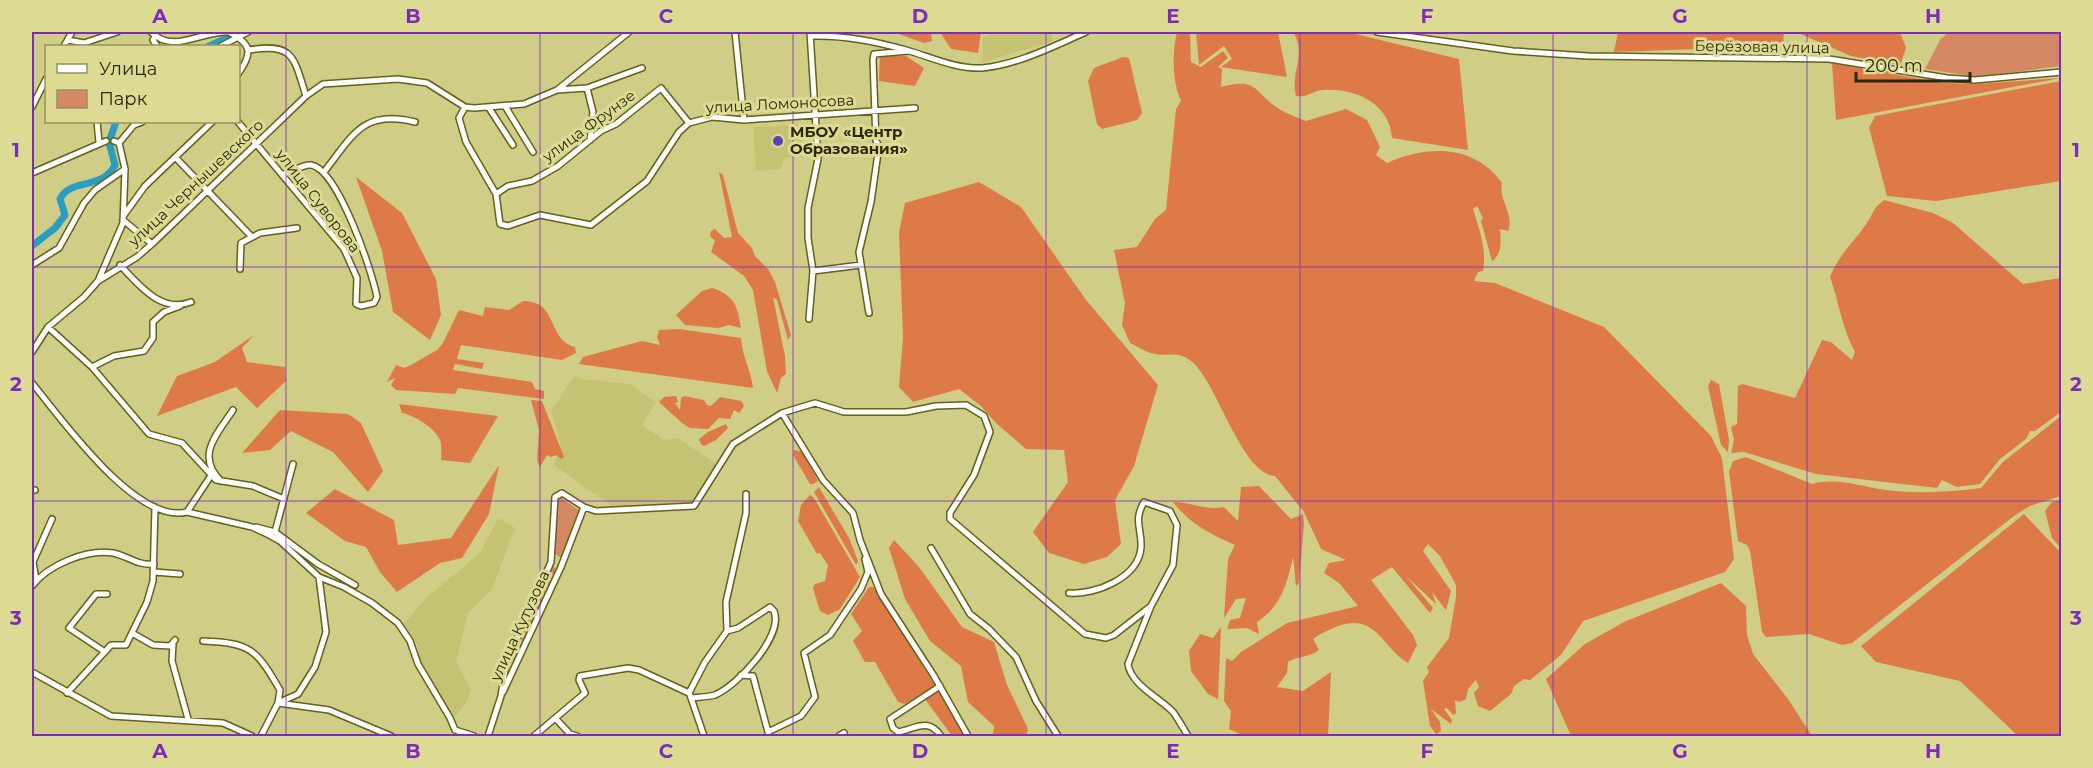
<svg xmlns="http://www.w3.org/2000/svg" width="2093" height="768" viewBox="0 0 2093 768" font-family="Montserrat,sans-serif">
  <rect width="100%" height="100%" fill="#d0cd86"/>
  <!-- built -->
  <path fill="#c6c273" d="M995,32h56l2,9 -70,21v-25z
    M801,125l3,30 -20,3 -3,11 -25,2 -3,-44z
    M575,375l7,4 48,5 26,18 -14,23 22,15 14,-2 40,27 -26,40 -75,5 -63,-45 7,-19 -10,-35z
    M498,518l17,10 -23,61 -24,24 -12,49 15,28 -6,15 -12,14 -32,-54 -3,-19 -14,-22 22,-26 54,-45z"/>
  <!-- green -->
  <path fill="#d48864" d="M1949,32h112v34l-83,11 -53,-8 15,-29z
    M560,497l20,14 -17,45 -4,1 -5,-4 3,-52z
    M552,566l5,3 -42,95 -6,-2z"/>
  <!-- forest -->
  <path fill="#de7a48" d="M893,32h38l1,9 -8,2z
    M940,32h41l-3,21 -27,-4z
    M1177,32h13l1,30 10,5 22,-16 5,7 -10,9 4,2 -1,18c38,-10 32,5 58,22 8,5 18,8 27,12l40,-12 21,11 13,27 -4,8 11,8c40,-18 87,-19 115,20 -4,17 13,31 6,48l-8,-2c1,13 2,25 -8,32l-11,-40 2,-3 -6,-12 -4,3c6,19 14,41 10,62l-5,1 -4,9 21,2 109,44 107,109 11,22 12,101 -9,13 -142,49 -22,34 -31,25 -6,-1 -10,7 -3,8 -21,17 -12,-5 -4,-13 5,-6 -3,-7 -8,9 -2,10 -7,3 -4,-2 1,13 -3,2 -6,-7 -3,1 8,11 -1,4 -20,-15 9,13 1,9 -5,3 -6,-8 -7,-45 6,-9 -2,-5 22,-29 7,-41v-12l-16,-29 -12,-12 -5,7 28,40 -5,19 -14,-18 4,12 -29,-27 26,31 -3,5 -38,-46 -21,13 42,55 4,10 -9,18c-28,-17 -31,-50 -70,-37 -9,4 -17,7 -25,13l6,11c-8,7 -22,6 -31,12l-1,11 -10,14 26,4 28,-19 -3,64h-76v-2l-10,1 -13,-6 2,-18 -7,-10 2,-43 6,3 9,-9 46,-29 71,-17 -19,-23 -15,-10 5,-10 17,-3 -25,-11 -17,-37 -29,-36c-34,-2 -58,-95 -84,-115 -14,-11 -22,-4 -35,-7 -9,-1 -18,-7 -26,-11l-8,-18 3,-22 -11,-53 23,-3 18,-28 11,-9 10,-101 5,-8c-9,-20 -9,-48 -4,-69z
    M1196,32h82l9,45 -66,-10 11,-8 -8,-13 -25,19z
    M1293,32h54l112,27 9,91 -76,-12c-2,-35 -38,-51 -70,-48 -10,1 -14,8 -26,6 -6,-24 11,-42 -3,-64z
    M1618,32h166l-1,14 -169,6z
    M1796,32h104l6,16 -6,17 -49,-9z
    M880,55l26,1 18,12 -9,18 -36,-5z
    M1123,57l6,1 13,55 -5,7 -35,9 -5,-5 -9,-43 6,-13z
    M1832,63l110,20 34,1 85,-6 -225,42z
    M2061,81v100l-125,20 -49,-5 -18,-68 6,-12z
    M719,172l4,3 15,58 14,15 3,8 13,13 7,13 16,53 -3,5 -11,-40 -4,-3 12,59 1,18 -5,4 -4,15 -10,-22 -14,-81 -9,-14 -33,-24 4,-11 -5,-5 1,-5 4,-2 9,9 8,-1z
    M356,177l46,36 34,66 5,36 -11,25 -37,-28 -11,-61z
    M979,182l42,25 65,93 72,85 -24,81 -19,34 6,44 -14,13 -23,7 -35,-11 -16,-21 35,-50 -4,-32 -38,-1 -30,-26 -15,-17 -22,-17 -46,13 -14,-15 4,-50 -4,-105 6,-29z
    M1884,200l49,13 20,10 70,61 38,-6v134l-26,19h-5l-4,8 -26,20 -20,25 -23,3 -15,-7 -5,8 -121,-14 -72,-22 -13,1 3,-13 -3,-13 6,-3 1,-38 4,-2 53,14 27,-58 9,2 21,18 3,-8c-13,-23 -16,-50 -25,-75 9,-24 27,-37 40,-59 4,-8 6,-12 14,-18z
    M712,288c22,7 26,18 29,40l-12,-3 -11,3 -33,-3 -9,-10 26,-24z
    M523,301c36,0 23,38 52,46l1,6 -14,7 -101,-15 -4,14 27,4 -2,6 -27,-5 -2,6 79,12 3,7 9,2v8l-86,-11 -3,6 -59,-4 -5,-5 4,-7 -8,4 9,-17 8,3 7,-3 26,-15 6,-7 16,-33 24,6 2,-9 24,3z
    M679,329l62,9c1,18 10,32 12,50l-174,-24 4,-7 59,-16 18,4 -3,-8 2,-7z
    M254,335l-12,13 5,14 38,5 1,14 -29,27 -21,-21 -79,29 20,-40 38,-14z
    M1711,380l8,4 10,56 -1,12 -7,-7 -13,-59z
    M676,396l2,6 -3,1 5,7 1,-12 3,-2 20,4 3,5 4,1 9,-9 21,4 3,5 -5,7 -5,-3 -4,9 -11,-1 -11,11 -18,-1 -8,-5 -23,-21 5,-5z
    M531,400l11,1 22,56 -3,2 -5,-4 -5,2 -4,-2 -7,12 -3,-7 2,-30z
    M399,404l99,12 -28,47 -29,-3c0,-6 1,-14 -1,-20 -5,-12 -26,-25 -38,-27z
    M280,410l68,4 13,9 22,48 -15,21 -35,-40 -42,-21 -21,19 -28,3z
    M2061,416v80l-31,10 -16,10 -162,127 -10,2 -33,-11 -43,3 -4,-5 -12,-81 -3,-6 -9,-4 -9,-69 4,-11 13,-4 66,27c25,-7 51,3 74,6 32,4 64,2 95,-2l22,-26z
    M726,424l2,4 -12,12 -12,6 -3,-2 -2,-5 9,-7z
    M794,450l9,2 15,29 -5,3h-3l-17,-29z
    M499,465l-10,49 -27,44 -22,5 -43,29 -17,-20 -14,-25 -21,-6 -39,-28 29,-24 59,31 4,25 53,-7z
    M1259,486l32,33 12,-5 1,10 -5,59 -3,3 -3,-29c-6,28 -12,49 -36,65l2,12 -12,-6 -20,1 3,-9 10,-2 6,-20 -10,1 -12,19 4,-59 7,-14c-25,-11 -45,-21 -62,-43 20,0 31,9 51,5l14,14 3,-34z
    M819,487l30,51 9,23 -2,4 -42,-73z
    M810,495l4,3 46,79 -20,32 -12,6 -8,-4 -7,-23 2,-4 10,-3 3,-16 -8,-12 -3,1 -19,-33 3,-16z
    M2061,500h1l-1,48 -9,-10 -7,-27 7,-9z
    M2024,514l37,39v183h-43l-58,-55 -84,-19 -15,-16z
    M894,540l25,27 43,60 32,15 13,43 21,44 -2,7h-33l1,-10 -26,-24 -7,-36 -31,-25 -25,-42 -16,-51z
    M1721,583l25,23 1,29 6,19 35,45 24,37h-241l-25,-57 39,-35 39,-22z
    M869,587h5l92,149h-14l-30,-41 -17,9 -7,-2 -23,-40h-10l-12,-21 9,-10 -11,-17z
    M1221,627l-3,72 -10,-5 -17,-23 -2,-20 11,-17 13,4z"/>
  <g fill="none" stroke-linecap="round" stroke-linejoin="round">
    <!-- river -->
    <path stroke="#2b9dc3" stroke-width="7" d="M209,46l18,-8 7,-6
      M32,246l23,-18 10,-13 -5,-16c10,-21 43,-9 55,-34l-6,-23 7,-20"/>
    <defs>
      <path id="minor" d="M151,32c23,23 51,-2 78,0 23,12 24,21 9,42
        M735,32l9,88
        M1377,32l136,19 75,5 241,3 118,19 28,2 87,-8
        M155,36l-2,4 4,6
        M811,36c31,-1 64,5 95,14 25,7 49,19 76,18 35,-3 72,-22 104,-36
        M68,40l16,3 33,-11
        M64,46l8,-14
        M221,46l27,-14
        M249,50c45,-8 45,8 57,46
        M587,88l6,24 -3,28
        M557,90l30,-2 55,-20
        M505,106l28,46
        M32,107l14,-28
        M465,107l-6,11 7,24 30,52 4,30 8,2 32,-11 51,10 56,-44 32,-49 10,-9 23,-6 32,3 171,-12
        M489,108l24,37
        M97,122l2,20
        M238,122l106,127 13,29 -1,26 5,2 13,-3 3,-6c-5,-26 -39,-128 -66,-132 -8,-1 -19,7 -27,9
        M119,143l15,-18 8,-3
        M175,157l77,80
        M324,172c29,-37 39,-63 91,-50
        M32,173l74,-32
        M496,194l12,-8 24,-5 26,-15 43,-35 15,-7 45,-36 28,35
        M124,215l21,-29 67,-64
        M123,220l29,24
        M32,265l27,-17 25,-45 11,-13 30,-21
        M120,265c18,19 41,49 71,37
        M240,269l1,-26 19,-10 37,-5
        M813,271l48,-6
        M98,281l39,-24 15,-13 154,-148 17,-12 75,-5 29,4 38,24 9,1 50,-4 33,-14 72,-58
        M869,313l-10,-61 12,-50 8,-56 -3,-5 -3,-81 1,-6 35,-3
        M809,319l4,-48 -5,-33v-30l10,-49 -8,-127
        M48,327l44,40 57,67 33,9 34,37 37,6 31,13
        M32,352l16,-25 36,-30 14,-16 25,-58 2,-54 -6,-26 -5,-2
        M92,367l22,-11 30,-5 9,-13v-16l11,-10 16,-6
        M32,383c29,35 104,142 155,129l65,15 17,8 11,6 39,36 25,10 28,16 26,20 12,18 8,23 32,54 5,12 19,6
        M782,413l41,67 30,33 7,27 21,54 53,82 34,60
        M221,481c-26,-25 -4,-47 12,-71
        M32,491l3,-1
        M187,512l23,-35
        M256,527l19,5 43,32 37,21
        M275,532l18,-68
        M931,548l39,66 19,15 27,28 20,44 22,35
        M154,572l26,2
        M36,580l-3,-18 19,-43
        M32,586c16,-21 54,-37 81,-33 15,3 25,13 41,11
        M1069,593c26,2 70,-15 72,-46 1,-18 -8,-26 3,-45l26,9 7,14 -4,40 -22,41 -23,58c3,21 32,34 45,48 6,8 10,16 15,24
        M727,631l-1,-29 20,-89v-19
        M132,633l21,12 17,1 5,-6
        M203,641c48,2 53,8 77,49l-2,13 51,7 62,26
        M173,644l-1,17 16,58
        M105,652l-36,-24 27,-34h11
        M32,672l79,44 112,7 29,13
        M741,675l12,1 15,56 33,-16 14,-19 -11,-44 26,-18 31,-46 7,-17 -3,-13
        M940,686l-50,33 3,9 5,4c17,-3 30,-15 43,4
        M503,692l58,-125 23,-60
        M67,693l44,-48h15l21,-43 6,-21 2,-74
        M689,693l16,-31 22,-31 11,-3 32,-21 4,4c10,25 -37,75 -59,84 -7,2 -16,2 -24,3
        M690,695l14,41
        M556,719l14,15 7,2
        M261,736l17,-33 20,-9 17,-27 11,-35 -7,-55
        M488,736l13,-40 5,-33 45,-101 4,-65 7,-4 22,14 12,4 98,-5 39,-62 49,-31 33,-10 29,9h62l30,-6 30,-1 18,11 6,16 -16,43 -24,38v6l135,115 21,4 8,-3 37,-29
        M534,736l51,-43 -6,-13 1,-4 48,-8 11,2 50,23
        M839,736l5,-3"/>
    </defs>
    <!-- minor casing -->
    <use href="#minor" stroke="#656118" stroke-width="8"/>
    <!-- minor -->
    <use href="#minor" stroke="#fff" stroke-width="5"/>
  </g>
  <!-- grid -->
  <path fill="none" stroke="#7b2cbf" stroke-width="1.5" stroke-opacity="0.55" d="M286,32v704M540,32v704M793,32v704M1046,32v704M1300,32v704M1553,32v704M1807,32v704M32,267h2030M32,501h2030"/>
  <!-- markers -->
  <circle fill="#5740b8" stroke="#ddda93" stroke-width="2" cx="778" cy="141" r="6"/>
  <g text-anchor="middle" stroke-width="6" stroke-linejoin="round" paint-order="stroke">
    <!-- street labels -->
    <g font-size="15" fill="#2a280b" stroke="#ddda93">
      <text transform="translate(1762 47) rotate(1)" y="5">Берёзовая улица</text>
      <text transform="translate(780 104) rotate(-3)" y="5">улица Ломоносова</text>
      <text transform="translate(589 126) rotate(-36)" y="5">улица Фрунзе</text>
      <text transform="translate(196 183) rotate(-43)" y="5">улица Чернышевского</text>
      <text transform="translate(318 201) rotate(52)" y="5">улица Суворова</text>
      <text transform="translate(520 626) rotate(-65)" y="5">улица Кутузова</text>
    </g>
    <!-- poi labels -->
    <g font-size="15" font-weight="bold" fill="#2a280b" stroke="#ddda93" text-anchor="start">
      <text x="790" y="137">МБОУ «Центр<tspan x="790" dy="17">Образования»</tspan></text>
    </g>
  </g>
  <!-- border -->
  <rect width="2093" height="768" fill="none" stroke="#ddda93" stroke-width="66"/>
  <!-- legend -->
  <rect x="45" y="45" width="195" height="78" fill="#ddda93" stroke="#95935d" stroke-width="1.5"/>
  <rect x="57" y="64" width="30" height="9" fill="#ffffff" stroke="#95935d" stroke-width="1.5"/>
  <text x="99" y="75" font-size="18" fill="#2a280b">Улица</text>
  <rect x="57" y="90" width="30" height="18" fill="#d48864" stroke="#95935d" stroke-width="1.5"/>
  <text x="99" y="105" font-size="18" fill="#2a280b">Парк</text>
  <!-- scale -->
  <path d="M1856 72v9h114v-9" fill="none" stroke="#2a280b" stroke-width="3"/>
  <text x="1865" y="72" font-size="18" fill="#2a280b" stroke="#ddda93" stroke-width="4.5" paint-order="stroke">200 m</text>
  <rect x="33" y="33" width="2027" height="702" fill="none" stroke="#7b2cbf" stroke-width="2"/>
  <g font-size="20" text-anchor="middle" font-weight="bold" fill="#7b2cbf">
    <text x="160" y="23">A</text>
    <text x="413" y="23">B</text>
    <text x="666" y="23">C</text>
    <text x="920" y="23">D</text>
    <text x="1173" y="23">E</text>
    <text x="1427" y="23">F</text>
    <text x="1680" y="23">G</text>
    <text x="1933" y="23">H</text>
    <text x="16" y="157">1</text>
    <text x="2076" y="157">1</text>
    <text x="16" y="391">2</text>
    <text x="2076" y="391">2</text>
    <text x="16" y="625">3</text>
    <text x="2076" y="625">3</text>
    <text x="160" y="758">A</text>
    <text x="413" y="758">B</text>
    <text x="666" y="758">C</text>
    <text x="920" y="758">D</text>
    <text x="1173" y="758">E</text>
    <text x="1427" y="758">F</text>
    <text x="1680" y="758">G</text>
    <text x="1933" y="758">H</text>
  </g>
</svg>
